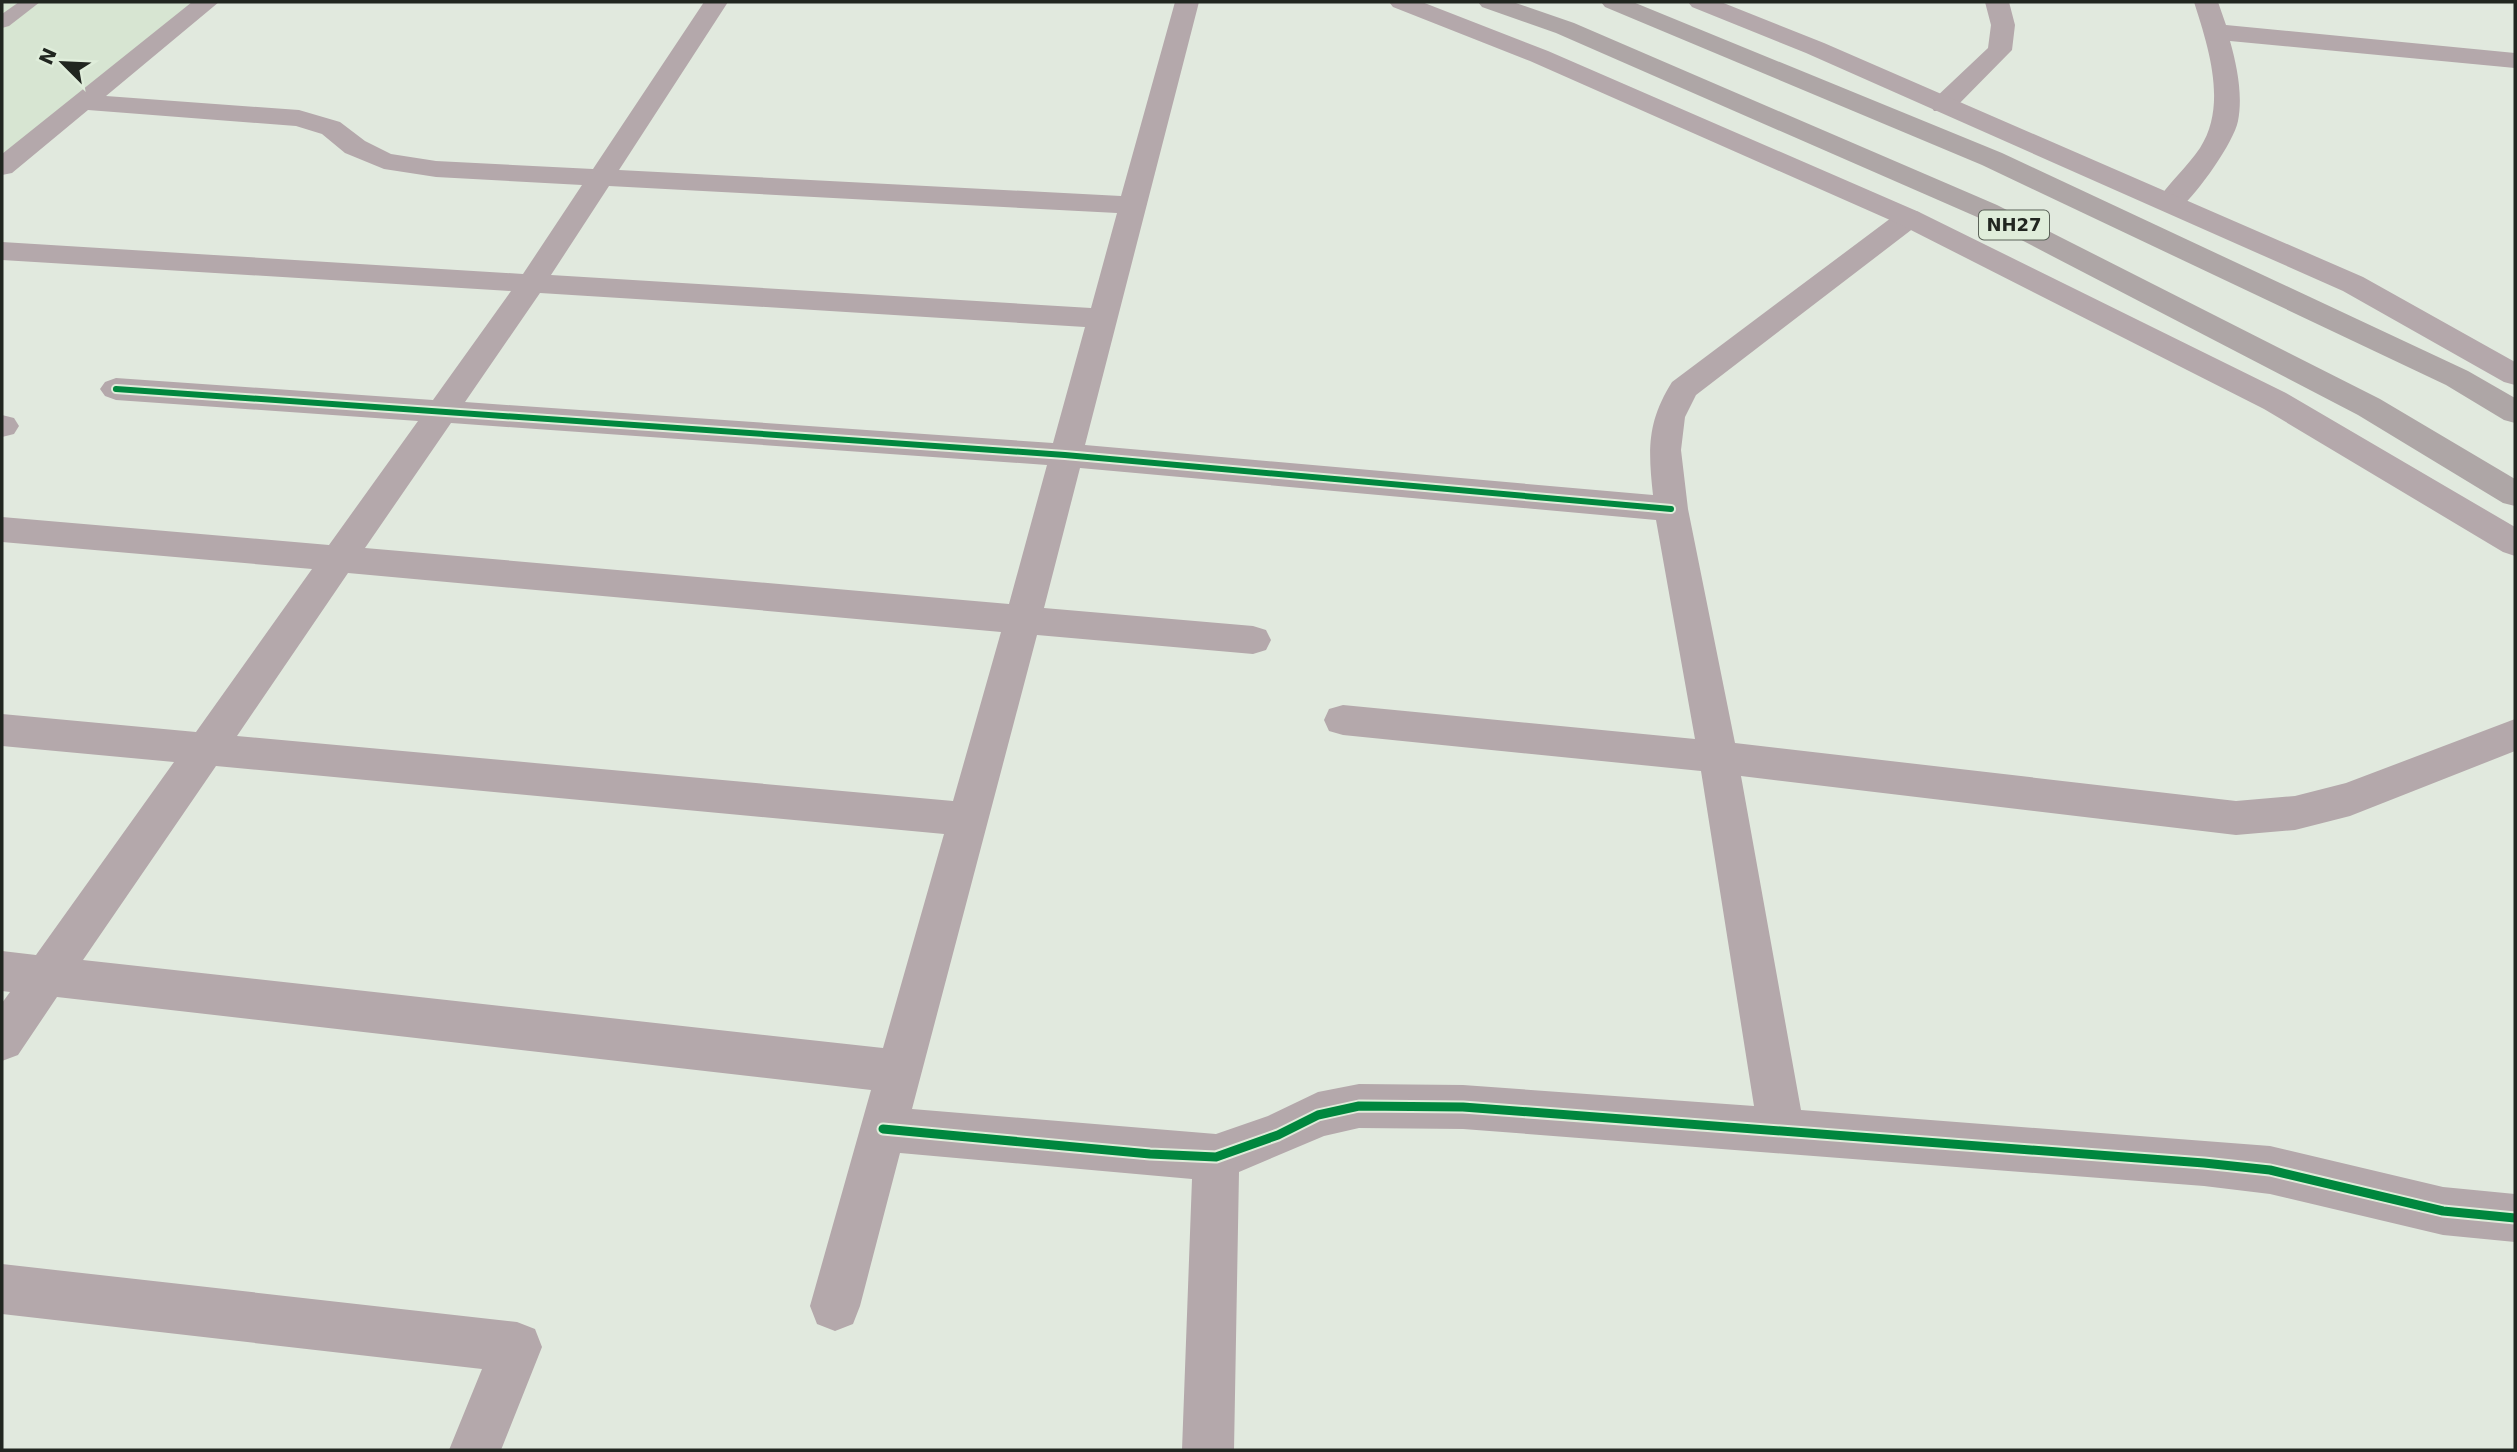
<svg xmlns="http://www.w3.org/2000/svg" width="2517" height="1452" viewBox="0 0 2517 1452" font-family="'DejaVu Sans',sans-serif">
  <rect width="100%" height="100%" fill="#e1e9de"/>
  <!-- built -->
  <path fill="#d7e5d2" d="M2,2h205l-205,163z"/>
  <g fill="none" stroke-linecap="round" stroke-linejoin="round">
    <!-- service -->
    <path fill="#b4a8ab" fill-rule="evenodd" d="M19,2h21l-31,24 -7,2v-14z"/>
    <!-- minor -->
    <path fill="#b4a8ab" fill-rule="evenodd" d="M192,2h27l-113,94 193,14 41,12 25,19 26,13 45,7 157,8 111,-167h24l-109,168 502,26 54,-194h24l-114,443 568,50c-5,-46 -6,-73 19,-113l227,-170 10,-3 10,3 4,6 -4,6 -223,171 -11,22 -4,33 7,59 47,234 501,58 59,-5 51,-13 169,-64v32l-165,65 -55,14 -59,5 -495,-59 60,334 469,36 173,41 72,7v48l-72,-7 -173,-41 -66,-8 -741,-57 -104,-1 -35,8 -85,36 -5,278h-52l10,-271 -292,-26 -40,153 -7,18 -18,7 -18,-7 -7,-18 61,-216 -814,-93 -39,58 -16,6v-58l8,-11 -8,-1v-40l34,4 138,-193 -172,-16v-32l194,18 116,-163 -310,-27v-25l327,28 89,-124 -302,-21 -11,-4 -5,-7 5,-7 11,-4 317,22 78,-109 -509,-31v-18l521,32 59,-89 -146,-8 -52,-8 -39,-16 -23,-19 -26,-8 -208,-16 -76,63 -10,2v-21zM609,186l508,27 -26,95 -540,-33zM540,293l545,34 -32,116 -588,-41zM451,423l596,42 -38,139 -644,-56zM1080,468l576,52 39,219 -352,-34 -14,4 -5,11 5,11 14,4 358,36 53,335 -291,-21 -104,-1 -41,8 -50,24 -52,18 -304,-25 125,-474 216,19 13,-4 5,-10 -5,-10 -13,-4 -209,-18zM348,573l653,59 -48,169 -716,-65zM216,766l728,68 -61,214 -800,-88z
      M1985,2h24l6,23 -3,25 -60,61h-18l-4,-6 4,-6 54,-51 3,-23z
      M2194,2h24l8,23 289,28v15l-285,-27c7,25 13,54 8,80 -4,21 -41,73 -57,86 -6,5 -14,3 -21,1l-4,-6c13,-19 31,-35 44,-54 28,-43 8,-102 -6,-146z
      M2,415l12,3 5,8 -5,8 -12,3z
      M2,1264l515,58 18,7 7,18 -41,103h-52l33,-81 -480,-55z"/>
    <!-- tertiary -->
    <path fill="#b4a8ab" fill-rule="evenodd" d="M1389,2h33l126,49 371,161 367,181 229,134v29l-12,-4 -239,-143 -365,-185 -369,-163 -137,-54z
      M1688,2h33l103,41 539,234 152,85v23l-11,-3 -161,-91 -537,-238 -114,-46z"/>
    <!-- trunk -->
    <path fill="#aea6a6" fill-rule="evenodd" d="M1478,2h35l61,21 423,182 383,194 135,80v27l-12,-3 -145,-88 -381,-198 -421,-184 -74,-26z
      M1601,2h32l369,151 466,218 47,27v25l-11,-3 -58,-35 -464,-220 -377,-158z"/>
    <defs>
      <path id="cycleway-far1" d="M116,389l949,66 606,54"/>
      <path id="cycleway" d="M883,1129l267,25 66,3 62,-22 40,-20 41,-9 104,1 741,56 66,7 173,41 72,7"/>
    </defs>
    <!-- cycleway-far1 casing -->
    <use href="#cycleway-far1" stroke="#dfedda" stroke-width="10"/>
    <!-- cycleway casing -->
    <use href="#cycleway" stroke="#dfedda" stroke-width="13"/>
    <!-- cycleway-far1 -->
    <use href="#cycleway-far1" stroke="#00873e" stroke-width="6"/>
    <!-- cycleway -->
    <use href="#cycleway" stroke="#00873e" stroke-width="9"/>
  </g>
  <g text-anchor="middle" stroke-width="5" stroke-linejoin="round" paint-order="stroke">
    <!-- shield labels -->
    <rect fill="#dfedda" stroke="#5a6258" stroke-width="2" x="1979" y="210.5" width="70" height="29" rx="5"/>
    <g font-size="18" font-weight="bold" fill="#212620">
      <text x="2014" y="231">NH27</text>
    </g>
  </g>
  <!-- border -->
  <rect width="2517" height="1452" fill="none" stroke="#212620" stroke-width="7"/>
  <!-- north arrow -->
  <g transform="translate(63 63) rotate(294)" stroke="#dfedda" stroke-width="5" paint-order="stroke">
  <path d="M0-5L12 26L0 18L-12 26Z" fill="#212620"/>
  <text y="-10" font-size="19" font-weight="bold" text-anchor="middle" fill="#212620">N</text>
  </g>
</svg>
